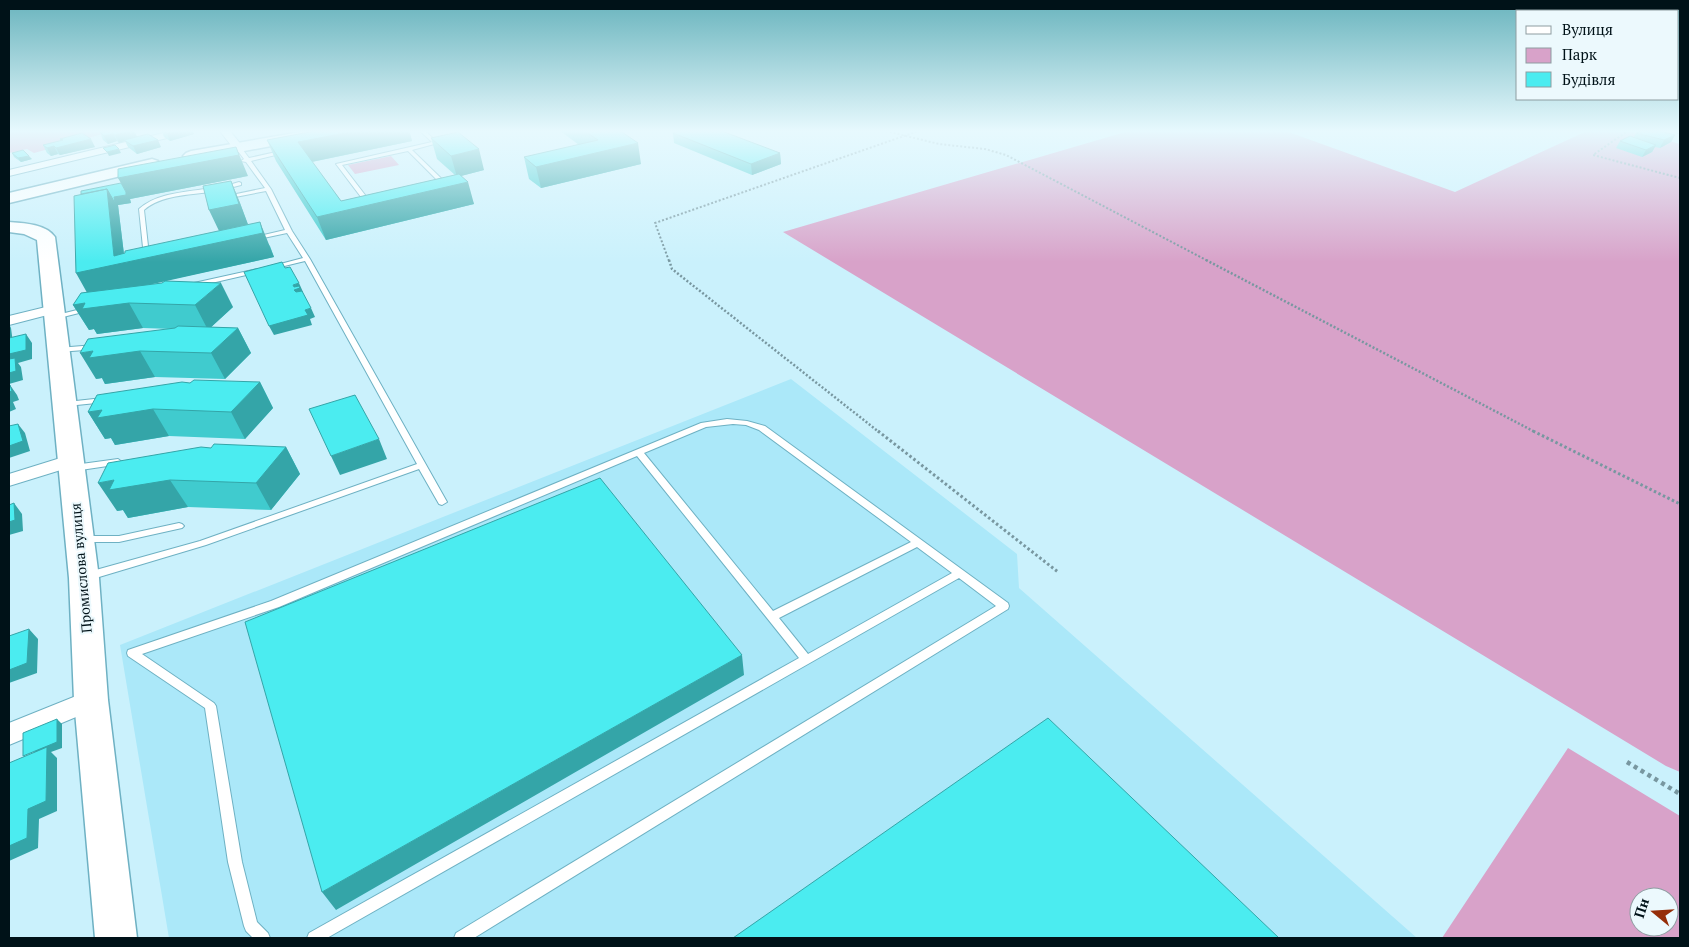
<svg xmlns="http://www.w3.org/2000/svg" width="1689" height="947" viewBox="0 0 1689 947" font-family="'PT Serif',serif">
  <rect width="100%" height="100%" fill="#caf1fc"/>
  <!-- built -->
  <path fill="#abe8f9" d="M791,379l226,175 2,34 398,350h-1248l-49,-293z"/>
  <!-- green -->
  <path fill="#d8a2c9" fill-rule="evenodd" d="M9,130h108l-83,23 -7,-4 -18,4z
    M1132,130h151l172,62 134,-62h37l54,14v628l-14,-6 -883,-534z
    M391,156l8,9 -44,9 -7,-9z
    M1568,748l112,68v122h-238zM1639,897h30v30h-30z"/>
  <g fill="none" stroke-linecap="round" stroke-linejoin="round">
    <defs>
      <path id="lane" d="M419,130h5l14,13 -26,7 37,36 -5,1 -36,-36 -66,14 30,39 -5,1 -31,-41 96,-22z
        M236,146h4l9,12 36,-8 3,2 -37,9 20,28 21,42 18,28 137,243 -5,3 -3,-1 -20,-35 -213,76 -117,35 -4,-1 -1,-3 1,-3 115,-32 217,-77 -112,-203 -33,8 -3,-2 34,-9 -16,-25 -33,7 -3,-2 34,-8 -19,-39 -41,8 -3,-2 43,-9 -19,-26 -5,-1 3,-2 -9,-12z
        M239,182l2,1v2l-19,5 -3,-2z
        M212,188l3,2v3l-5,-1c-21,3 -49,3 -66,18l5,45 2,2 -3,2 -4,-2 -5,-48c19,-17 49,-17 73,-21z
        M257,269l3,2 -1,1 -65,15 -3,-2 3,-2z
        M89,307l3,2 -1,1 -36,9 -3,-2 1,-1z
        M95,345l4,2 -1,2 -40,3 -4,-2 4,-2z
        M103,398h3l1,2 -1,2 -39,4 -4,-2 4,-2z
        M727,419l20,2 18,5 243,177 1,3 -1,3 -534,329h-20l2,-5 540,-327 -37,-28 -632,360h-20l2,-5 490,-275 -162,-202 -358,151 -137,47 72,49 2,3 26,156 15,60 11,11 2,5h-17l-7,-7 -2,-5 -16,-64 -23,-154 -77,-52 -1,-3 1,-3 143,-49 430,-178zM733,424l13,1 13,5 152,112 -138,69 -129,-158 62,-26zM917,547l35,26 -144,81 -29,-36z
        M118,459l4,3 -1,2 -47,7 -4,-3 4,-3z
        M179,523l3,1 2,2 -2,2 -63,14h-37l-3,-1 -2,-2 2,-2 3,-1h37z"/>
      <path id="street" d="M176,130h17l-1,2 -183,44v-6z
        M219,130h10l14,17 -1,2h-8z
        M1674,130h6v3l-5,-1z
        M54,305l5,1 2,3 -2,3 -50,13v-9z
        M70,455l7,2 2,4 -2,4 -68,21v-12z
        M91,690l9,3 3,7 -3,7 -91,38v-22z"/>
      <path id="secondary" d="M312,130h30l-2,3 -5,1 -144,27 -5,-2 -3,-3 3,-3 5,-2z
        M152,159l6,2 2,3 -2,3 -149,36v-10z
        M9,222c14,1 37,2 46,15l44,341 9,122 29,238h-42l-21,-238 -5,-122 -32,-338 -13,-6 -15,-2z"/>
    </defs>
    <!-- lane casing -->
    <use href="#lane" stroke="#6eb1c3" stroke-width="2"/>
    <!-- street casing -->
    <use href="#street" stroke="#6eb1c3" stroke-width="2"/>
    <!-- secondary casing -->
    <use href="#secondary" stroke="#6eb1c3" stroke-width="3"/>
    <!-- path-far3 -->
    <path stroke="#7897a0" stroke-width="2" stroke-dasharray="2 2" stroke-linecap="butt" d="M882,130l57,14 46,5 21,6 202,106
      M1629,130l-36,25 87,23
      M669,261l-14,-38 266,-93"/>
    <!-- path-far2 -->
    <path stroke="#7897a0" stroke-width="2.5" stroke-dasharray="2 2" stroke-linecap="butt" d="M669,260l3,9 207,163
      M1206,260l329,172"/>
    <!-- path-far1 -->
    <path stroke="#7897a0" stroke-width="3" stroke-dasharray="2.5 2.5" stroke-linecap="butt" d="M878,431l180,141
      M1533,431l147,73"/>
    <!-- path -->
    <path stroke="#7897a0" stroke-width="4.5" stroke-dasharray="4 4" stroke-linecap="butt" d="M1627,762l53,32"/>
    <!-- lane -->
    <use href="#lane" fill="#fff" fill-rule="evenodd"/>
    <!-- street -->
    <use href="#street" fill="#fff" fill-rule="evenodd"/>
    <!-- secondary -->
    <use href="#secondary" fill="#fff" fill-rule="evenodd"/>
  </g>
  <!-- wall -->
  <path fill="#40cbce" d="M134,130l3,7 24,10 -24,7 -9,-7 -3,-6 -6,2 -2,-2 -9,3 -5,-4 -3,-8z
    M159,130h33l2,4 -24,7 -6,-4 -2,-6z
    M320,130h89l3,11 -100,21 29,39 114,-26 -18,-16 -6,-21 53,32 -23,6 13,28 -148,36 -50,-79 -9,-21z
    M559,130h60l22,34 -100,24 -12,-9 -5,-22 55,-12z
    M673,133l107,20 1,11 -29,11 -78,-32z
    M1636,133l39,2 -4,7 -11,6 -5,-1 -3,5 -10,5 -26,-9 4,-7 14,-4z
    M60,139l35,8 -35,8 -2,-1 -7,2 -4,-3 -4,-8 18,-4z
    M12,153l20,6 -11,3 -7,-5z
    M248,176l-118,23 1,4 -13,2 6,49 95,-23 12,-50 9,22 8,22 22,21 4,11 -129,28 88,22 -22,20 27,1 13,25 -26,26 -70,-2 -50,7 -3,-6 -6,1 76,-50 -29,-1 -46,6 -3,-5 -5,1 -16,-25 14,-13 -13,-96z
    M260,382l13,26 -28,31 -76,-3 -54,9 -4,-7 -6,1 -17,-27z
    M286,447l14,27 -29,36 -83,-3 -60,11 -5,-8 -6,1 94,-63z"/>
  <!-- shaded-wall -->
  <path fill="#34a5a8" d="M134,130l3,7 -13,3 1,1 -6,2 -4,-8z
    M180,130h12l2,4 -24,7 -3,-8z
    M361,130h48l3,11 -106,22 -8,-21z
    M113,134l4,7 -9,3 -4,-8z
    M1675,135l-4,7 -11,6 4,-8z
    M91,139l4,8 -35,8 -4,-7z
    M158,140l3,7 -24,7 -4,-8z
    M638,143l3,21 -100,24 -5,-21z
    M1656,145l-4,7 -10,5 4,-7z
    M54,146l4,8 -7,2 -4,-8z
    M236,147l12,29 -118,23 1,4 -13,2 7,58 135,-41 14,35 -184,41 -14,-25 38,-17 -7,-67 7,8 12,-5 -8,-14z
    M119,149l2,4 -12,3 -2,-4z
    M479,149l5,21 -27,7 -6,-21z
    M780,153l1,11 -29,11 -1,-11z
    M29,156l3,3 -11,3 -3,-4z
    M231,181l9,22 9,24 -29,6 -11,-23z
    M468,182l6,22 -148,36 -9,-23z
    M221,283l12,24 -25,23 -13,-25z
    M299,283l4,9 -5,7 -5,-14z
    M85,303h44l14,25 -46,6 -3,-5 -5,1 -16,-25z
    M311,308l4,9 -5,2 2,6 -38,10 -5,-9 36,-16z
    M9,324l2,4 2,15 -4,1z
    M238,328l13,25 -26,26 -14,-26z
    M26,334l6,9v16l-14,4 3,4 2,13 -14,4v-30z
    M93,351h47l15,26 -50,7 -3,-6 -6,1 -16,-26z
    M260,382l13,26 -28,31 -14,-27z
    M10,385l7,10 2,5 -6,2 3,7 -7,3v-20z
    M153,409l16,27 -54,9 -4,-7 -6,1 -17,-27 14,-2z
    M18,424l7,9 5,18 -21,7v-12z
    M379,439l8,20 -47,16 -9,-19z
    M286,447l14,27 -29,36 -15,-27z
    M114,480h56l18,27 -60,11 -5,-8 -6,1 -19,-28z
    M14,503l8,11 1,17 -14,4v6v-19z
    M29,629l9,10 -1,34 -28,10v-13z
    M742,655l2,20 -408,235 -14,-18z
    M57,719l5,5v24l-11,4 6,6v53l-18,8 -1,29 -29,13v-15l19,-85z"/>
  <!-- building -->
  <path fill="#4becf0" stroke="#34a5a8" d="M112,130h21l-18,5 -2,-1 -9,2 -4,-4z
    M161,130h19l-13,3z
    M320,130h41l-63,12 43,59 118,-27 9,8 -151,35 -50,-77z
    M583,130h36l19,13 -102,24 -12,-10 74,-17z
    M682,130h37l61,23 -29,11 -78,-31z
    M1643,130h12l20,5 -11,5 -28,-7z
    M458,132l21,17 -28,7 -20,-18z
    M82,133l9,6 -35,9 -2,-2 -7,2 -4,-3 20,-5 -3,-1z
    M148,134l10,6 -25,6 -9,-6z
    M1630,136l26,9 -10,5 -26,-9z
    M115,145l4,4 -12,3 -4,-4z
    M236,147l3,8 -121,23v-9z
    M23,150l6,6 -11,2 -6,-5z
    M231,181l8,23 -30,6 -6,-24z
    M121,183l5,9v3l-12,2 1,6 -8,-14 -26,5v-3z
    M107,189l7,67 11,-3v-2l135,-29 3,11 -187,40 -2,-77z
    M282,262l3,6 5,-1 9,16 -6,2 1,2 5,-1 1,2 -6,2 2,2 6,-1 9,17 -6,2 3,5 -39,11 -25,-54z
    M165,281l56,2 -26,22 -66,-2 -47,6 3,-6 -12,2 8,-12 81,-10z
    M178,326l60,2 -27,25 -71,-2 -51,7 4,-7 -13,2 8,-14 87,-11z
    M26,334v16l-17,4v-16z
    M15,358l1,13 -7,2v-14z
    M194,380l66,2 -29,30 -78,-3 -56,9 5,-8 -14,2 9,-17 85,-13 8,1z
    M10,385l2,6 -3,1v-6z
    M355,395l24,44 -48,17 -22,-47z
    M18,424l5,17 -14,5v-20z
    M214,444l72,3 -30,36 -86,-3 -61,10 5,-10 -16,3 10,-20 93,-16 10,1z
    M600,478l142,177 -420,237 -77,-270z
    M14,503l1,17 -6,2v-17z
    M29,629l-2,34 -18,7v-34z
    M1048,718l231,220h-546z
    M57,719v23l-34,14v-23z
    M47,747l-1,54 -18,8 -1,29 -18,8v-83z"/>
  <!-- sky -->
  <linearGradient id="sky" x2="0" y2="1"><stop stop-color="#69b4bd"/><stop offset="0.5" stop-color="#e7f9fe"/><stop offset="1" stop-color="#e7f9fe" stop-opacity="0"/></linearGradient>
  <rect width="1689" height="262" fill="url(#sky)"/>
  <g text-anchor="middle" stroke-width="4" stroke-linejoin="round" paint-order="stroke">
    <!-- street labels -->
    <g font-size="14" fill="#001218" stroke="#ecf9fd">
      <text transform="translate(81 568) rotate(-95)" y="5">Промислова вулиця</text>
    </g>
  </g>
  <!-- border -->
  <rect width="1689" height="947" fill="none" stroke="#001218" stroke-width="20"/>
  <!-- legend -->
  <rect x="1516" y="10" width="162" height="90" fill="#ecf9fd" stroke="#8e9da1"/>
  <rect x="1526" y="26" width="25" height="8" fill="#ffffff" stroke="#8e9da1"/>
  <text x="1562" y="35" font-size="15" fill="#001218">Вулиця</text>
  <rect x="1526" y="48" width="25" height="15" fill="#d8a2c9" stroke="#8e9da1"/>
  <text x="1562" y="60" font-size="15" fill="#001218">Парк</text>
  <rect x="1526" y="72" width="25" height="15" fill="#4becf0" stroke="#8e9da1"/>
  <text x="1562" y="85" font-size="15" fill="#001218">Будівля</text>
  <!-- north arrow -->
  <g transform="translate(1654 912) rotate(288)"><circle r="24" fill="#ecf9fd" stroke="#8e9da1"/>
  <path d="M0-4L9 19L0 12L-9 19Z" fill="#952e09"/>
  <text y="-8" font-size="14" font-weight="bold" text-anchor="middle" fill="#001218">Пн</text>
  </g>
</svg>
